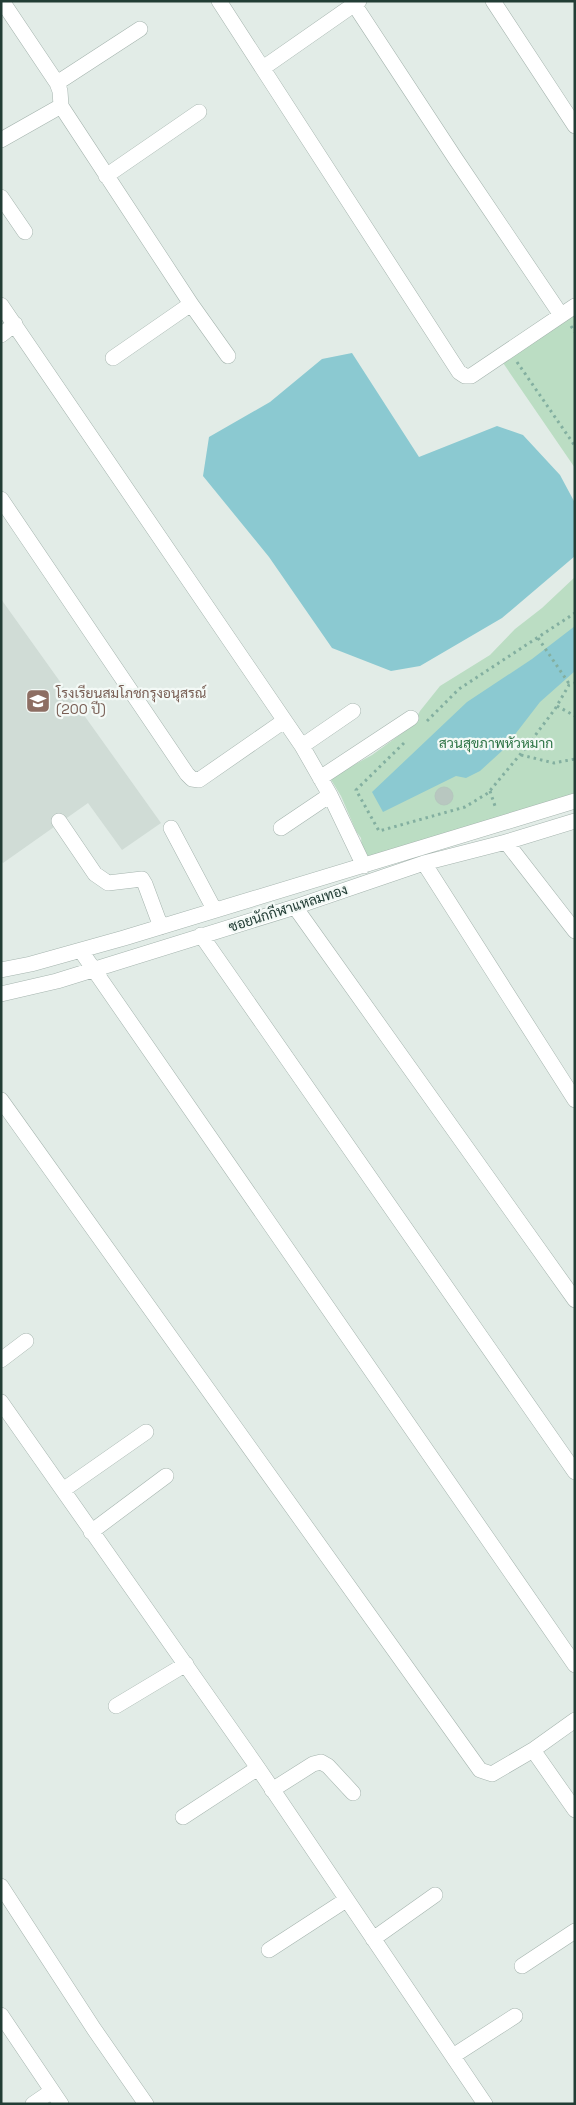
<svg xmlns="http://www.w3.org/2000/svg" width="576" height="2105" viewBox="0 0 576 2105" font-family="'Space Grotesk',Sarabun,sans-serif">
  <rect width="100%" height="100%" fill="#e2ece7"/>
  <!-- built -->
  <path fill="#d0dcd6" d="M1,599l160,224 -39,27 -34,-47 -85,60 -2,-2z"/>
  <!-- green -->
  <path fill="#bbddc3" d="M575,308v160l-76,-111z
    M575,577v224l-211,65 -3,-28 -5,-7 -15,-35 -11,-18 42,-23 40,-29 8,-15 20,-25 50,-31 25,-26 27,-21z"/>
  <!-- water -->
  <path fill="#8bc9d1" d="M352,353l67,104 78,-31 26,9 37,40 15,28v53l-73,62 -82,48 -29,5 -59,-23 -63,-91 -66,-81 6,-39 61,-35 52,-43z
    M575,626v45l-35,31 -37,48 -23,21 -14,7 -10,-2 -73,36 -11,-20 95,-90 65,-43z"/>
  <!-- building -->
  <path fill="#b8c7c0" stroke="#b5c6be" d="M435 796a9 9 0 1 1 18 0a9 9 0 1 1-18 0Z"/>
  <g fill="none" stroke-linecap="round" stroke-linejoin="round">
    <defs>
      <path id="minor" d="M2,1l55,82 3,8 1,15 130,198 -78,54
        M219,1l240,371 6,4h6l104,-70
        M352,1l103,157 106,157
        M493,1l82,125
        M263,68l96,-67
        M57,83l83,-54
        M1,140l60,-34
        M106,176l93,-64
        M1,197l24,35
        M191,304l37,52
        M1,305l301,441 28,49 34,71
        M1,335l14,-11
        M1,499l186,275 5,5 7,1 85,-59
        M302,746l51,-35
        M320,778l91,-60
        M59,821l36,53 13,9 34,-4 3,5 16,43
        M171,828l43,81
        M281,828l49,-33
        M506,842l69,89
        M424,863l151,237
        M295,907l280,393
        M201,935l374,537
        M81,951l494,714
        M1,970l30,-6 93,-26 451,-137
        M1,994l56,-13 238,-74 129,-44 82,-21 69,-21
        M1,1100l479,670 12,4 41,-24 42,-30
        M1,1360l25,-19
        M1,1402l257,366 227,336
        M63,1490l83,-58
        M91,1532l75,-56
        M116,1706l70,-42
        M533,1750l42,60
        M272,1790l41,-26 8,-2 7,4 25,27
        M183,1817l75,-49
        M1,1886l93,143 52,75
        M373,1939l62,-44
        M269,1950l77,-50
        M522,1966l53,-35
        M1,2015l60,89
        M453,2056l62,-40
        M33,2104l19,-13"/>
    </defs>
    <!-- minor casing -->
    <use href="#minor" stroke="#a5b4ae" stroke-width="16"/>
    <!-- path -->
    <path stroke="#83afa0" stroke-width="3" stroke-dasharray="2.5 4" stroke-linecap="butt" d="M571,326l4,6
      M517,362l58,84
      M538,638l32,47
      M557,706l18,10
      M427,721l32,-32 116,-76
      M404,743l-48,47 23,41 86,-24 23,-14 40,-48 27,-36 14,-24 6,-2
      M521,755l33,8 21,-4
      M490,791l6,18"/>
    <!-- minor -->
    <use href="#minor" stroke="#fff" stroke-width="15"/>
  </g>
  <!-- icons -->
  <defs>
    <symbol id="school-square" viewBox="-11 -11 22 22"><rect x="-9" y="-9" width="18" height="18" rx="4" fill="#8d6e63" stroke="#f3f9f6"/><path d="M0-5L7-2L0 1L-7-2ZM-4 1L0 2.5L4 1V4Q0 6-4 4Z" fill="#fff"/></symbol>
  </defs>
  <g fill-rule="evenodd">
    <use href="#school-square" x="24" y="687" width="28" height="28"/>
  </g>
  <g text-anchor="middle" stroke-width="4.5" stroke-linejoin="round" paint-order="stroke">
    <!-- education labels -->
    <g font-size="14" fill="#785e54" stroke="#f3f9f6" text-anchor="start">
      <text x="56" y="698">โรงเรียนสมโภชกรุงอนุสรณ์<tspan x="56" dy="16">(200 ปี)</tspan></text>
    </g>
    <!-- park labels -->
    <g font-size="14" fill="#2d7445" stroke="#f3f9f6">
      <text x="496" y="748">สวนสุขภาพหัวหมาก</text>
    </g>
    <!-- street labels -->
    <g font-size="14" fill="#223d35" stroke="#f3f9f6">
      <text transform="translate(288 908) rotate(-18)" y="5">ซอยนักกีฬาแหลมทอง</text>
    </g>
  </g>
  <!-- border -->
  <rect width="576" height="2105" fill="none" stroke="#223d35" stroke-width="5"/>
</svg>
